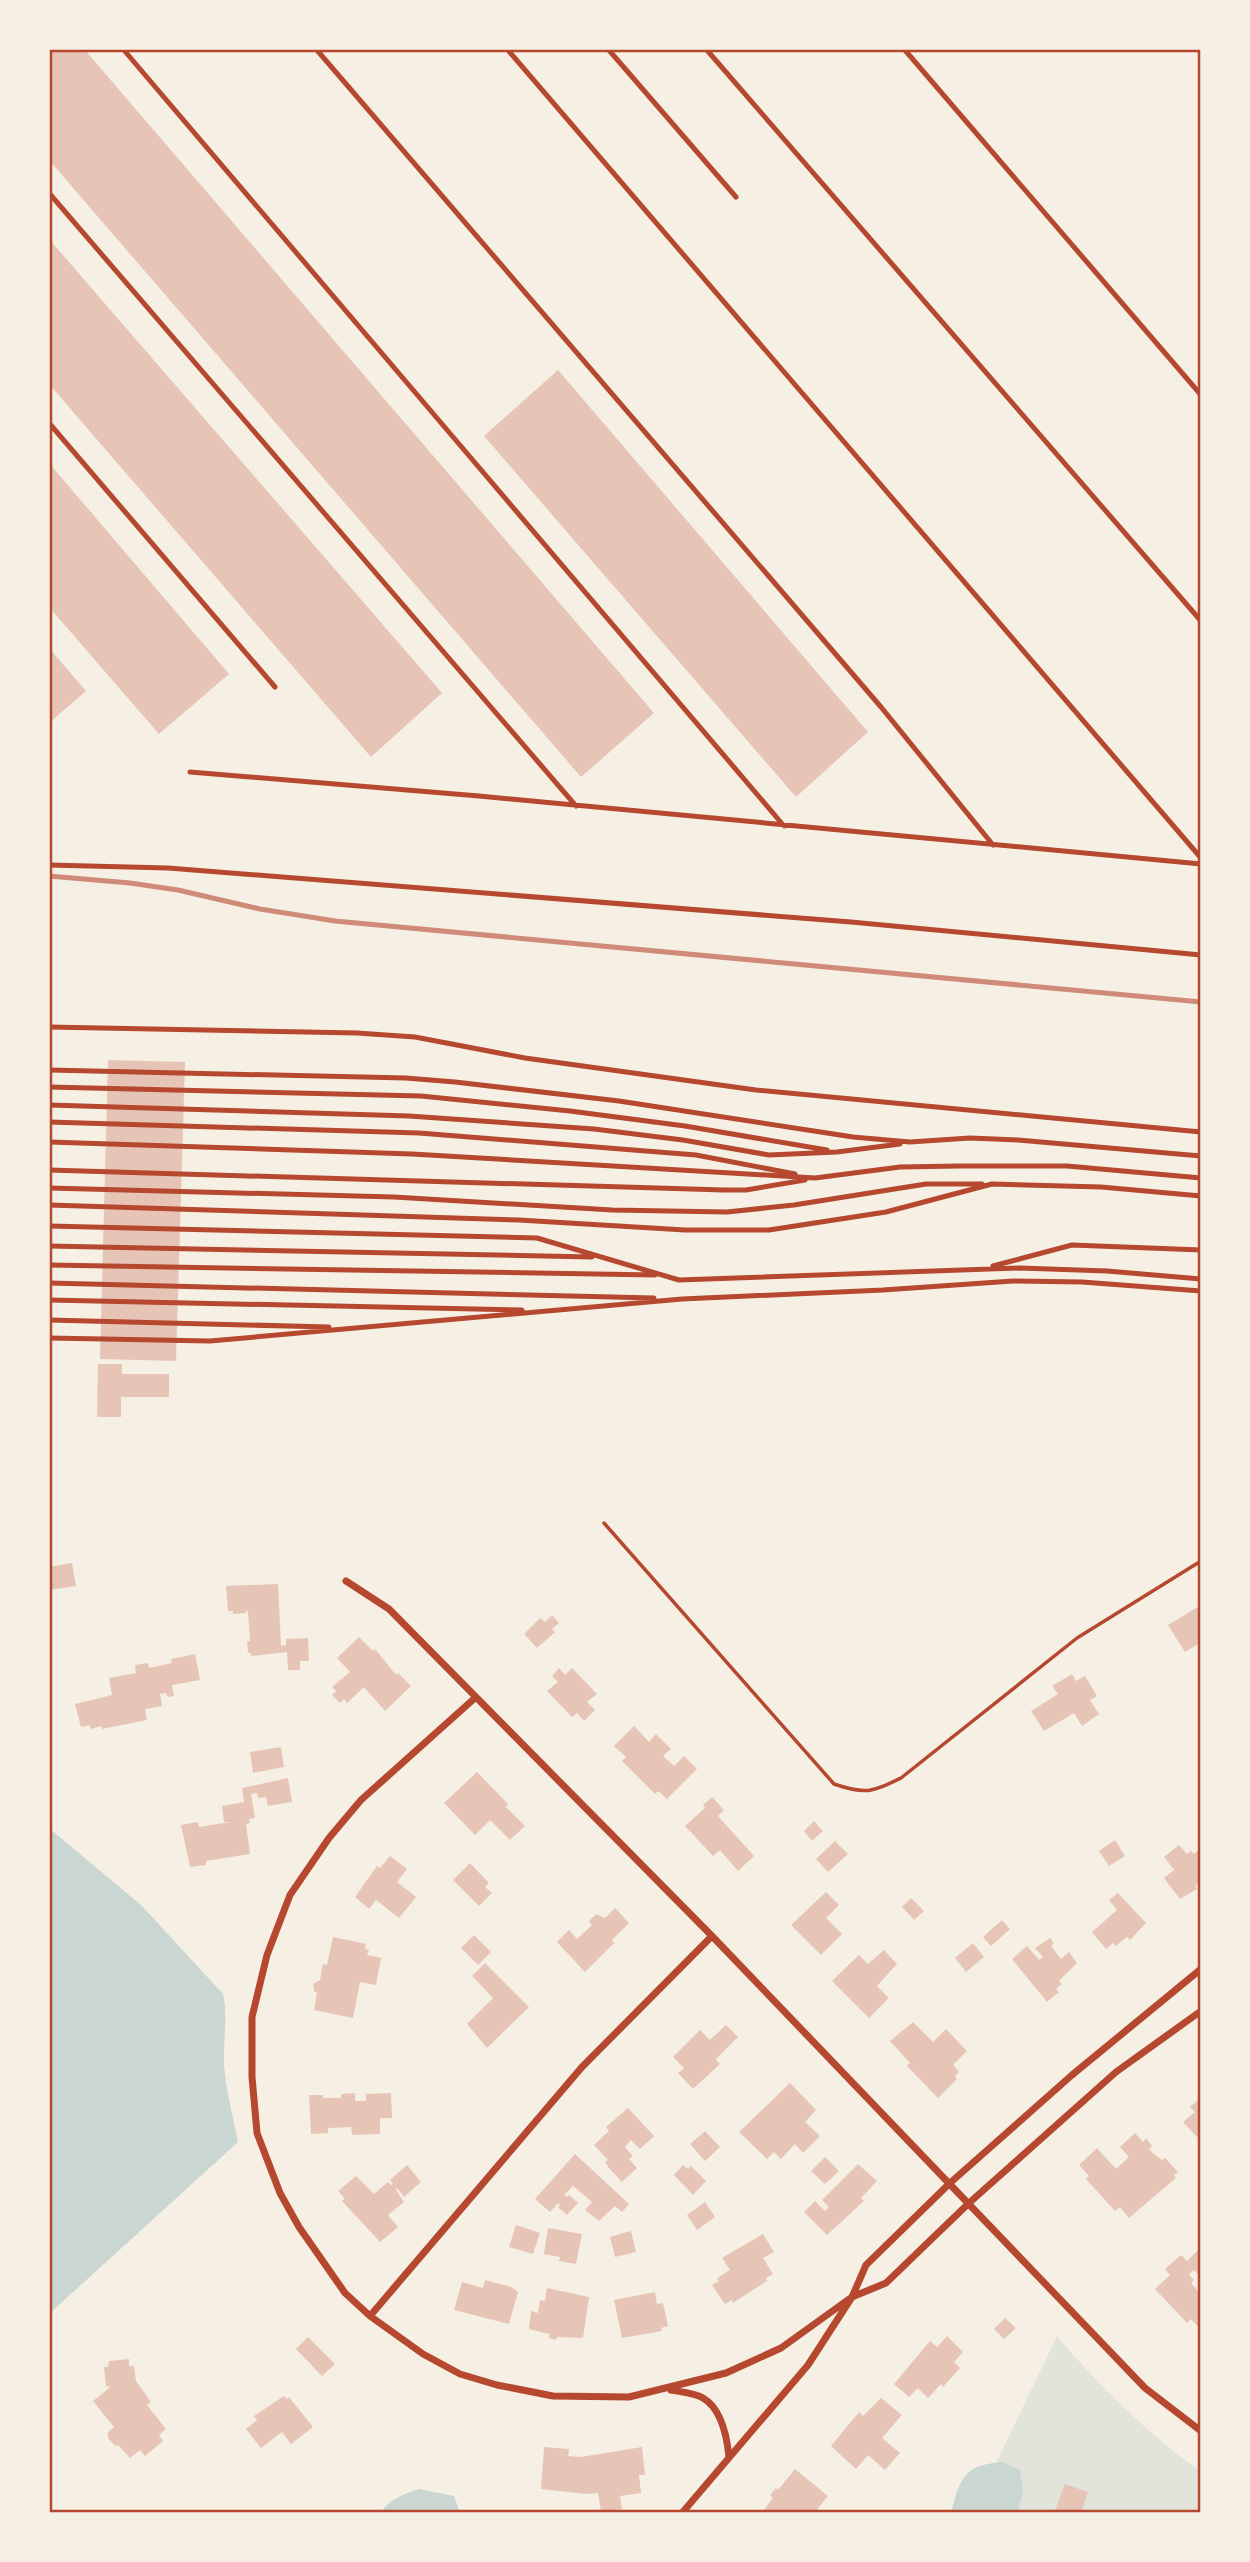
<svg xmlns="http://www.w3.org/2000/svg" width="1250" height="2562" viewBox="0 0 1250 2562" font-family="Commissioner,sans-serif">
  <rect width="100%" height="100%" fill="#f6efe4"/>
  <!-- green -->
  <path fill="#e2e4dc" d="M1057,2336c43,51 90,97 144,136v41h-229z"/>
  <!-- water -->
  <path fill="#c9d6d2" d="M49,1828l93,78 81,88c5,23 0,47 1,71 2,26 9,52 14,77l-189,172z
    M1002,2462l18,8 3,23 -6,20h-66c9,-34 12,-48 51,-51z
    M419,2489l35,7 5,14 -5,3h-74c10,-14 23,-19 39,-24z"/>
  <!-- building -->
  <path fill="#e6c5b7" d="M49,49h35l570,664 -73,64 -532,-617z
    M49,239l393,454 -71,64 -322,-373z
    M558,370l310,362 -72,65 -312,-361z
    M49,463l180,211 -70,60 -110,-127z
    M49,648l37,43 -37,32z
    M108,1060l77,2 -9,299 -76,-2z
    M98,1364h24v10h47v23h-48v20h-24z
    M72,1563l4,23 -27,4v-23z
    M278,1584l3,62 5,-1v-6l22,-1 1,23h-9v9h-12l-1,-18 -36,4v-3h-3l-1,-12h3l-2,-30h-2v2l-13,1v-3h-5l-2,-25z
    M1201,1605v37l-16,10 -17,-27z
    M552,1615l7,8 -7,6 3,3 -18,16 -13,-14 16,-16 5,4z
    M359,1637l14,14 2,-2 21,26 2,-2 13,13 -26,25 -21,-24 -17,16 -3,-4 -4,4 -8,-8 4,-4 -4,-4 18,-15 -13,-14z
    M195,1654l5,26 -28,5 2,11 -6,1 -2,-4 -6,1 2,12 -17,3 2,11 -45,9v-3l-12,3v-4l-9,2 -6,-23 37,-9 -3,-17 27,-5 -1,-8 13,-2 1,5 23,-5 -1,-4z
    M559,1668l6,7 7,-7 25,26 -10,8 8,8 -11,11 -7,-8 -5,4 -25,-26 11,-9 -6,-6z
    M1072,1674l4,7 9,-5 12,20 -7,4 9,14 -17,12 -8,-13 -30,18 -13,-20 27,-17 -6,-8z
    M634,1726l15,16 7,-8 15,15 -8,7 11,10 10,-10 13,13 -30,30 -9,-8 -3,3 -33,-33 4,-4 -12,-11z
    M281,1747l3,20 -31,6 -3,-21z
    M477,1772l31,32 -2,3 19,19 -15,14 -20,-20 -15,15 -31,-32z
    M288,1778l4,24 -24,4 -2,-9 -8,1 -1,-5 -6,1 4,24 -6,1 1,4 -4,1 4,30 -44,7v4l-16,2 -9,-42 17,-3 1,5 32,-5h-7l-2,-16 22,-4 -2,-14z
    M712,1797l12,13 -6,6 36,40 -16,15 -18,-21 -7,6 -28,-30 20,-18 -2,-3z
    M814,1821l9,10 -11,10 -8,-10z
    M1115,1840l10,16 -16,10 -10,-15z
    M835,1841l13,13 -20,18 -12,-13z
    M1179,1845l8,9 4,-3 3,3 6,-5 1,2v31l-6,4 2,3 -17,10 -16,-21 10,-8 -10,-13z
    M390,1856l17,13 -10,13 19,15 -17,21 -23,-18 -7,9 -14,-12 22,-31 3,2z
    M470,1863l19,20 -4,4 7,6 -13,13 -26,-26z
    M826,1892l13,13 -13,13 16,16 -21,21 -30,-30z
    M1118,1893l28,30 -16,17 -3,-3 -11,9 -3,-3 -7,6 -14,-17 25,-22 -8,-10z
    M911,1898l13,13 -10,9 -12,-13z
    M615,1908l14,15 -17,17 2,3 -29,29 -28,-30 12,-12 8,9 15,-14 -3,-4 7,-7 9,4z
    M1002,1920l8,9 -19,17 -8,-9z
    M474,1935l17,17 -13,13 -17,-17z
    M333,1937l33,7 -1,5 4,1 -2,5 14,3 -5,27 -16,-3 -7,36 -39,-8 3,-17 -3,-2 -1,-7 7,-4 3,-16 4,1z
    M1050,1938l4,5 -3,3 10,13 8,-7 8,11 -18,18 3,3 -6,5 3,3 -12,10 -35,-43 15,-13 12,14 4,-3 -8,-9z
    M973,1943l11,14 -18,15 -11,-14z
    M884,1950l13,14 -20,22 12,12 -20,20 -37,-37 27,-26 9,9z
    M485,1963l44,44 -42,41 -20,-24 26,-26 -21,-22z
    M913,2022l20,20 13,-13 21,22 -14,14 6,7 -4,4 2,3 -19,19 -31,-32 3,-3 -20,-22z
    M726,2025l12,12 -22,22 4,5 -27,25 -15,-16 6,-5 -11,-11 27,-27 10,10z
    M790,2083l26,27 -11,12 15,14 -17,17 -8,-9 -14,15 -7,-7 -7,7 -28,-27z
    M355,2093v8h11v-7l25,-1 1,25h-12v16l-28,1 -1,-8 -23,1v5l-17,1 -2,-39h14v3h18v-4z
    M1201,2097v44l-18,-19 12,-10 -5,-5z
    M628,2108l26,28 -14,13 -9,-9 -6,7 8,9 -4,3 8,9 -15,14 -13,-14 -4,-6 3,-2 -14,-15 15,-14 -3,-4z
    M705,2131l15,16 -15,14 -15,-17z
    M1135,2133l8,9 3,-4 6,8 -3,3 4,4 9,7 3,-2 13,14 -4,3 2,3 -47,40 -9,-11 -5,4 -29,-32 3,-3 -10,-11 18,-17 19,21 13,-12 -9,-10z
    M575,2154l54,50 -7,8 -7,-6 -16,15 -14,-11 7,-8 -19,-16 -9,9 3,2 2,-2 9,8 -11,12 -9,-8 2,-2 -2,-2 -8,9 -15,-13z
    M825,2157l14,14 -14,13 -14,-13z
    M858,2164l19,17 -16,17 3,3 -37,34 -23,-23 11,-11 10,10 4,-4 -7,-7z
    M407,2165l14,17 -17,15 -7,-9 -1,2 8,12 -16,13 10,12 -18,15 -38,-41 3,-2 -7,-8 18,-15 18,18 14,-12 3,3 2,-1 -3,-4z
    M683,2165l5,4 3,-3 15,15 -13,14 -19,-20z
    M705,2202l10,15 -18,13 -10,-15z
    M516,2225l24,8 -7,21 -24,-7z
    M548,2228l34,6 -6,30 -17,-3 1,-4 -16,-3z
    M631,2231l5,21 -21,5 -5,-20z
    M763,2234l11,18 -11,6 10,16 -7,4 1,3 -34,22 -1,-3 -7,4 -13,-19 7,-4 -2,-3 13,-8 -8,-12z
    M1201,2247v28l-1,1 -6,-6 -5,4 5,6 -3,3 10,11v36l-10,-11 -4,4 -32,-34 15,-14 -5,-6 16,-14 6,6z
    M485,2280l26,7 7,5 -9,32 -55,-14 8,-28 21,6z
    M547,2288l42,9 -6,41 -26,-1 -1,3 -7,-2v-4l-20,-5 2,-18 7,2 2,-13 5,1z
    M655,2292l2,12 6,-1 5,23 -7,2 1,3 -40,7 -8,-38z
    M1005,2318l11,10 -12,11 -10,-10z
    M947,2336l16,16 -9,10 6,6 -17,19 -2,-3 -13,14 -10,-10 -9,9 -15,-13 36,-43 7,6z
    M308,2337l27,27 -13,12 -26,-27z
    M129,2359v7h5l2,15 15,21 -4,3 19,24 -7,6 4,6 -18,15 -5,-6 -10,8 -11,-12 -5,-1 -6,-7v-6l6,-5 -21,-26 16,-13 1,-2 -4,1 -2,-20h4l1,-6z
    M284,2396l3,3 2,-2 24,30 -22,17 -9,-12 -21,16 -15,-19 11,-9 -3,-4z
    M881,2398l21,17 -20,23 18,15 -15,17 -17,-15 -12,14 -25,-23 28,-34 4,4z
    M544,2447l25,2 -1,7 13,1 61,-10 3,28h-6l2,18 -21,3 2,13 -21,3 -3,-19 -12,1 -45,-5z
    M795,2469l33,27 -14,17h-47l-3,-3 9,-12 -3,-3 6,-7 2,2z
    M1065,2484l23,8 -7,21h-27z"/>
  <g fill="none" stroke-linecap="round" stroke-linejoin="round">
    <!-- path -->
    <path stroke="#b5482f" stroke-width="3.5" d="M604,1523l230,261c32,11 38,8 67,-6l176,-140 124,-77"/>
    <!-- service -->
    <path stroke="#b5482f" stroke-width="5" d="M123,49c219,260 442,517 661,777
      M316,49l565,658 112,138
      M507,49l694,809
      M608,49l128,148
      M706,49l495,572
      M904,49l297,346
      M49,193l527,613
      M49,423l226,264
      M190,772l289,24 722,68
      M49,865l119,3 683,54 350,33
      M49,1027l308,6 58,4 110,21 231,32 445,42
      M49,1070l357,8 49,4 164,19 234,36 57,5 60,-4 48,2 183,16
      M49,1087l372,9 149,15 115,15 142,24
      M49,1105l360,11 185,13 89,11 86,15 68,-3 63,-8
      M49,1122l370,11 277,22 99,19
      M49,1142l363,12 403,24 85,-11 59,-1h108l134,12
      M49,1170l675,20h22l59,-10
      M49,1188l345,9 218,13 115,2 67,-7 132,-21h56
      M49,1205l470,15 166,10h84l117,-18 106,-28 109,3 100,9
      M49,1226l488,12 142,42 341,-12 87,3 94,8
      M49,1246l543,11
      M49,1265l606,10
      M993,1266l79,-21 129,5
      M49,1283l605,15
      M49,1300l473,10
      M49,1320l280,7
      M49,1338l161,3 472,-42 201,-9 130,-9 69,1 119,9"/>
    <!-- minor -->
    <path stroke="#b5482f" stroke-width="7" d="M346,1581l43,28 323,327 433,452 56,43
      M476,1697l-115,103 -32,38 -39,57 -23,60 -15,62v60l5,56 23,60 19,34 46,66 25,23 53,38 37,20 37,11 56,11 76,1 97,-24 55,-25 71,-51 34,-14 83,-80 147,-131 85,-61
      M370,2316l212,-249 130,-131
      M671,2390c10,2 24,3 32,8 19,11 24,39 26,59
      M682,2513l126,-148 44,-68 14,-32 84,-82 122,-108 129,-106"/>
    <!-- rail -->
    <path stroke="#cf8b77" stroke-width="5" d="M49,876l81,7 48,7 82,19 75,12 866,81"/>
  </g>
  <!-- border -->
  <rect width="1250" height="2562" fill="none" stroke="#f6efe4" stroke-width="102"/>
  <rect x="51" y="51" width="1148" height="2460" fill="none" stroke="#b5482f" stroke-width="2.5"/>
</svg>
